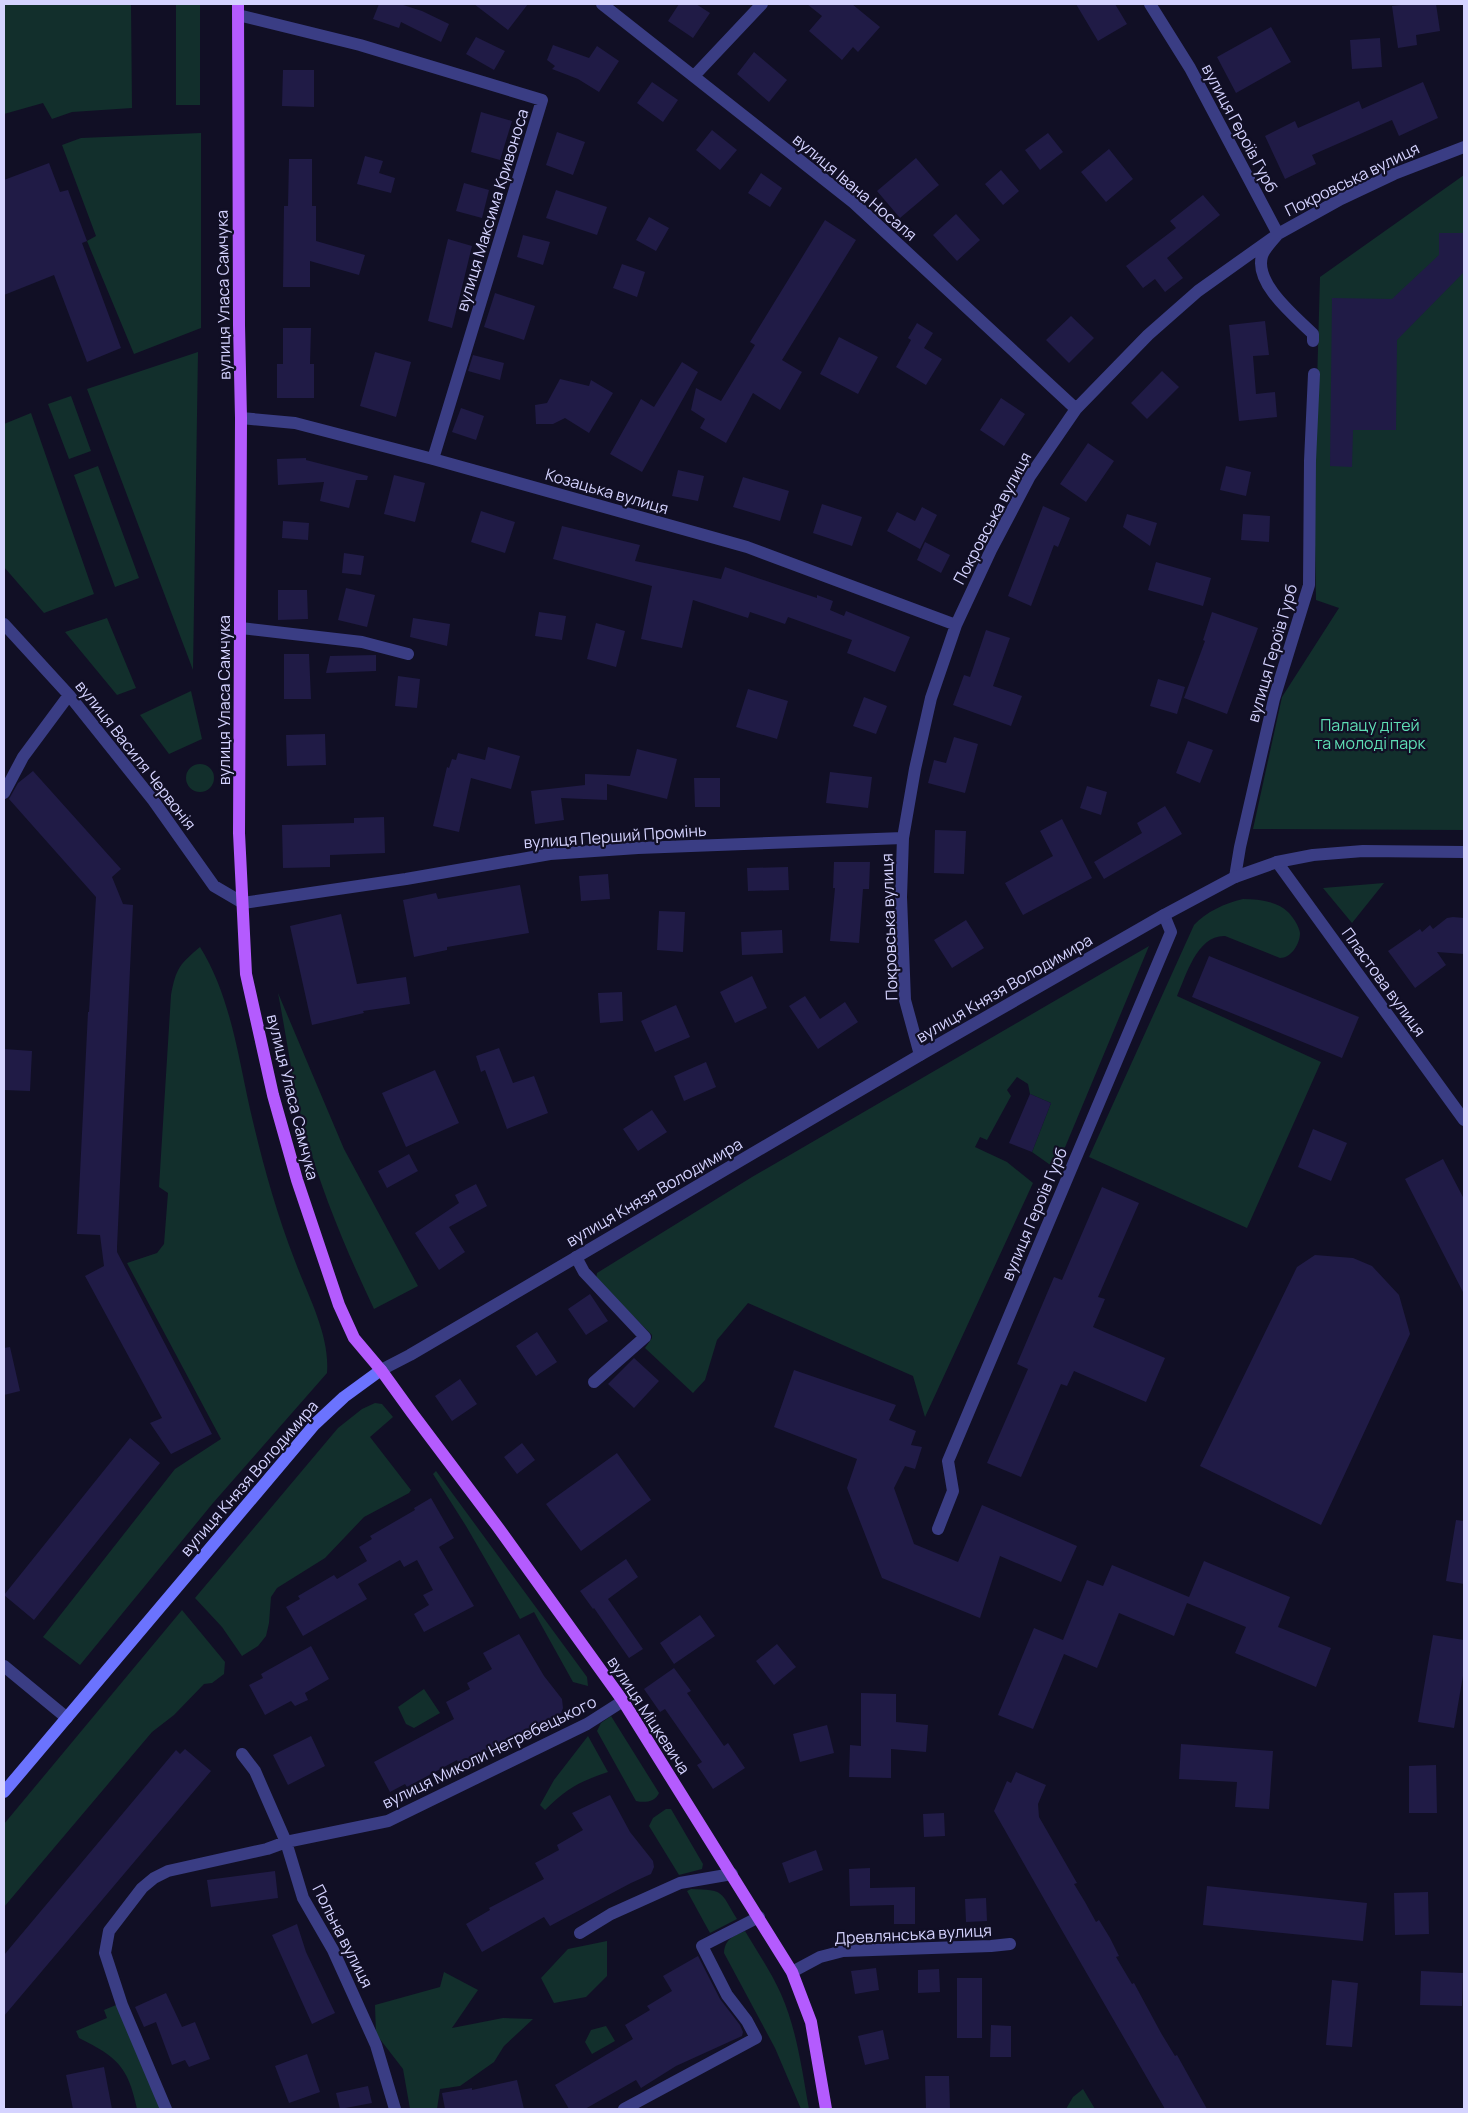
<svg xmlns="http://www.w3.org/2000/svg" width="1468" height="2113" viewBox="0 0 1468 2113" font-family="Manrope,sans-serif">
  <rect width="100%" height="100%" fill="#110f25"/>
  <!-- green -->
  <path fill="#122f2c" d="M4,4h127l1,104 -60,4 -20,7 -9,-16 -39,11z
    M176,4h24v101h-24z
    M201,133v195l-67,26 -47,-113 9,-5 -34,-91 19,-7z
    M1464,175v655l-211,-1 29,-132 57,-89 -23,-8 -2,-109 6,-214z
    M198,352l-5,318 -106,-281z
    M71,396l20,55 -22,8 -21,-55z
    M31,413l63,181 -50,19 -40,-46v-143z
    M98,466l41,112 -24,9 -41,-112z
    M107,618l29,70 -19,7 -52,-63z
    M191,691l11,48 -33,15 -29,-39z
    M186 778a14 14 0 1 1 28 0a14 14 0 1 1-28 0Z
    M1384,883l-32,40 -29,-35z
    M1243,899c15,0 34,2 45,13 5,5 11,14 12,21 0,11 -9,25 -20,25l-55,-22c-28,-1 -39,40 -48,60l144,66 -74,166 -158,-71 105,-232c12,-13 31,-22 49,-26z
    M1149,946l-93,223 -24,-17 19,-49 -21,-9 -2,-10 -11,-7 -10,13 4,6 -24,44 -7,-3 -5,10 32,15 26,21 -108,234 -12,-41 -165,-73 -31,37 -12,40 -12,13 -48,-45 7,-10v-3l-56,-56 1,-6 155,-96z
    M200,947c30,48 38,108 50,162 12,52 26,103 45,152 13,35 35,74 32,112l-114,130 -133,162 -37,-28 132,-168 46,-30 -94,-176 30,-10 7,-9 4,-51 -9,-6 12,-192c5,-27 9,-31 29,-48z
    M278,993l66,156 74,137 -44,23c-27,-57 -52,-116 -69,-177 -12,-45 -18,-93 -27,-139z
    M375,1403l7,1 11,13 -23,20 41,53 -2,3 -45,24 -39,41 -48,30 -6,9 -2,26 -3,13 -8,10 -16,10 -20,-29 -27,-29 143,-170 24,-19z
    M436,1471l151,206 1,9 -15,-4 -39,-70 -14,7 -54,-93 -33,-52z
    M182,1610l43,52 -1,12 -12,9 -8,1 -30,31 -22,17 -148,175v-83z
    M424,1689l16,24 -26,15 -8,-4 -8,-17z
    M611,1716l48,77c-4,9 -14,10 -23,8l-39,-70 4,-8z
    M588,1736l20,36c-29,10 -41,16 -63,38l-5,-5 14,-25z
    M666,1809h5l32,55 -1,5 -23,6 -30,-49 4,-8z
    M691,1889c34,1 29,2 46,30l-27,14 -23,-42z
    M745,1931c12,20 26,41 36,63 16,36 21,77 28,115h-8l-26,-61 -51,-95c1,-14 9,-17 21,-22z
    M607,1941v35l-21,21 -32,6 -13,-25 27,-29z
    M444,1972l34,18 -26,38 51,-10 30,1 -29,27 -10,16 -34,24 -20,3 -3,20h-27l-7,-40 -27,-35 -1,-29 65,-18z
    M116,2005l45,104h-24c-9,-43 -20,-52 -58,-71l-3,-7 31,-13 -3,-8z
    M606,2026l9,15 -23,13 -7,-12 6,-12z
    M1083,2089l12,20h-29l7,-12z"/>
  <!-- building -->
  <path fill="#201b46" d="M379,4h21l22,7 27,13 -8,18 -40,-20 -2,6 -26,-9z
    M474,4h54l-20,26z
    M679,4h17l14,9 -17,25 -25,-17z
    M807,4h45l28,23 -22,25 -5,-5 -11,13 -33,-29 13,-15z
    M1076,4h39l12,20 -29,17z
    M1409,4h27l4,27 -24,4 1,10 -19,3 -6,-42z
    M1271,27l20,35 -55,31 -19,-36z
    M476,37l29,14 -11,19 -28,-16z
    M1380,38l2,29 -30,2 -2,-29z
    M553,45l36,13 8,-12 22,15 -20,31 -21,-13 -26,-10 3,-3 -8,-6z
    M754,52l33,28 -18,22 -32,-28z
    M283,70h31v37l-32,-1z
    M652,82l26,18 -15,22 -26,-19z
    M1423,82l15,36 -39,18 -7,-16 -80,35 4,9 -31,15 -20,-43 30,-15 3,7 61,-27 3,8z
    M481,112l31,9 -12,39 -29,-8z
    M712,130l25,20 -17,20 -24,-20z
    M557,132l28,10 -12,33 -27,-10z
    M1048,133l15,19 -23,18 -15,-20z
    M1109,149l24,30 -27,23 -25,-30z
    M365,156l18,5 -4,12 16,5 -4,15 -34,-9z
    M916,158l23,27 -39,33 -23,-27z
    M289,159h23v47h4v35l49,14 -6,20 -49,-14v26h-27l1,-81h4z
    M49,163l11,29 8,-2 19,51 -5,2 39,105 -34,14 -33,-87 -50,20v-115z
    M1001,170l18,21 -16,14 -18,-21z
    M761,173l21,15 -12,19 -22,-14z
    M464,183l25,7 -7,28 -26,-7z
    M556,190l51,17 -10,28 -51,-17z
    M1203,195l17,20 -53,43 16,20 -18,14 -10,-13 -12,9 -17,-22 50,-38 -6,-7z
    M956,214l24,26 -23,21 -24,-26z
    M649,217l20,11 -13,23 -20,-11z
    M825,220l31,20 -74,120 20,12 -22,38 -27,-17 -27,50 -26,-15 5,-9 -14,-9 5,-22 25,13 34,-56 -5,-3z
    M1439,233h25v39l-67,68 -1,90h-43l-1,37 -22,-1 2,-168 60,1 47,-44z
    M523,235l27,7 -7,23 -26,-8z
    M448,239l24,7 -20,82 -24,-7z
    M622,264l23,8 -8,25 -24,-9z
    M495,293l40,13 -11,34 -40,-13z
    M1071,316l23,22 -25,25 -23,-23z
    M1265,321l4,34 -16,1 3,38 19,-2 2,25 -38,4 -10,-96z
    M917,323l16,10 -9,15 18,11 -16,26 -30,-18 15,-27 -3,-2z
    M283,328h28l-1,36h4v34h-37v-34h6z
    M839,337l39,20 -20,37 -38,-20z
    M375,352l36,10 -15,55 -36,-11z
    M473,355l31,8 -4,17 -32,-9z
    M682,362l16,10 -56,100 -32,-18 31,-55 13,8z
    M1162,371l17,16 -32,32 -16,-16z
    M560,379l29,7 2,-6 22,13 -24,40 -24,-15 -12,6h-17l-1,-19 12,-2z
    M1001,398l24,16 -21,32 -24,-16z
    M461,408l23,8 -8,24 -24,-8z
    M1088,443l26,18 -28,41 -26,-18z
    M306,458v2l62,16 -1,4h-11l-7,28 -29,-7 4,-19 -46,3 -1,-26z
    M1226,466l25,6 -5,24 -26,-6z
    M678,470l26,6 -6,25 -26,-5z
    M394,475l31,8 -10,39 -31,-8z
    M743,477l46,14 -9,30 -47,-14z
    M822,504l40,13 -10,29 -39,-13z
    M1043,506l27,12 -12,29 -4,-2 -23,61 -23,-10z
    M922,507l15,8 -17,34 -33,-18 10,-19 18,9z
    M481,511l34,11 -10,31 -34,-11z
    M1127,514l30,9 -7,23 -27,-19z
    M1243,514l27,2 -1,26 -28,-2z
    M283,521l26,2 -1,17 -26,-2z
    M562,526l78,19 -5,16 86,18 4,-12 92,31v-3l16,6 -3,9 14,6 2,-5 64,26 -15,35 -48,-19 5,-13 -64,-23 -3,7 -35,-12 -2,6 -55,-18 -11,48 -41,-9 11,-53 -99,-27z
    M925,542l25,13 -9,18 -24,-13z
    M344,553l20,3 -3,19 -19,-2z
    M1156,562l55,16 -8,28 -55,-16z
    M346,588l29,7 -8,32 -29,-7z
    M278,590h29l1,29 -30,1z
    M539,612l27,4 -4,24 -27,-4z
    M1212,612l46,16 -31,86 -43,-16 21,-57 -2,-1z
    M413,618l37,6 -3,22 -37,-9z
    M596,623l29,8 -9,36 -29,-8z
    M986,630l24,8 -17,48 29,10 -11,30 -58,-21 11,-30 6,2z
    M284,654h25l2,45h-27z
    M376,655v16l-50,2 4,-17z
    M398,676l22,3 -3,29 -22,-2z
    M1158,679l27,8 -8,27 -27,-8z
    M748,689l40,12 -11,38 -41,-12z
    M864,697l23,9 -11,28 -23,-8z
    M325,734l1,31 -39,1 -1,-31z
    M954,737l24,7 -13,49 -37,-10 6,-23 12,3z
    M1188,741l25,9 -13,33 -24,-10z
    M488,747l32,9 -9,33 -40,-11 -12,54 -26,-6 14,-59 2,1 3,-9 4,1 2,-7 27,7z
    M637,749l40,10 -10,40 -60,-15v16l-46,-2 3,22 -29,4 -4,-33 54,-6v-11l45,2z
    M33,771l88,98 -9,8 11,27 10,1 -16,342v5l95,182 -41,20 -21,-31 12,-5 -77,-142 19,-10 -4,-31 -23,-1 11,-222h1l7,-115 -87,-98 9,-16z
    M830,772l42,5 -4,31 -42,-5z
    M694,778h26v29h-25z
    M1087,786l20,6 -6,23 -21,-7z
    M1165,806l17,28 -78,45 -10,-17 48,-29 -5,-10z
    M384,817l1,36 -55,2v12l-47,1 -1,-43 72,-2v-5z
    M1062,819l30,59 -69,37 -18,-32 48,-27 -13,-25z
    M935,830l31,1 -2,43 -30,-1z
    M834,862h36l-1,27h-6l-4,54 -29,-2 5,-53h-2z
    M788,867l1,23 -41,1 -1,-23z
    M608,874l2,25 -29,2 -2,-25z
    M520,885l9,48 -82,14v3l-33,7 -11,-57 33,-7 2,6z
    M659,911l26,1 -2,40 -26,-2z
    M341,914l16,70 49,-7 4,27 -47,7 1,2 -52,12 -22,-99z
    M1453,917l11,1v36l-27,-2 9,13 -31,23 -27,-37 32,-22 2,3 8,-7 3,4 14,-11z
    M966,920l18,28 -32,20 -18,-28z
    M782,930l1,23 -41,2 -1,-23z
    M1209,956l150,61 -17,41 -150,-61z
    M752,976l15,32 -32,15 -15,-31z
    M622,992l1,29 -23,2 -2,-30z
    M805,996l15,23 25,-17 13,20 -40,27 -29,-43z
    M676,1005l14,32 -35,15 -14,-31z
    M499,1048l14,35 21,-7 14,37 -41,16 -22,-59 -4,2 -5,-16z
    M4,1049l28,2 -2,40 -26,-1z
    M706,1062l10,25 -32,14 -10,-25z
    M435,1070l24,53 -53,24 -24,-54z
    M1030,1094l21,9 -19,49 -23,-9z
    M652,1110l15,22 -29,19 -15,-22z
    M1313,1129l34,14 -16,38 -33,-14z
    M409,1154l9,17 -31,17 -9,-17z
    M1443,1159l21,40v95l-59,-115z
    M476,1184l11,22 -38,21 16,25 -26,18 -24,-37 44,-30 -4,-8z
    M1102,1187l37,16 -41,94 7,2 -12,28 72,31 -19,44 -72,-31 -7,15 -6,-2 -40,93 -34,-14 41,-94 -11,-5 37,-87 8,3z
    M1315,1255l38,3 19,8 27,29 11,39 -89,191 -121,-59 97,-199z
    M590,1294l18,27 -22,14 -18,-26z
    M537,1332l20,30 -21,14 -20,-30z
    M10,1347l10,44 -16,4v-47z
    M634,1358l25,23 -25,27 -26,-24z
    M794,1370l102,35 -7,15 27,11 -5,14 11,2 -7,22 -10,-3 -11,22 20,56 44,18 24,-57 95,41 -16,36 -61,-26 -20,62 -98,-40 -35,-90 10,-29 -83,-32z
    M460,1379l17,25 -25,17 -17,-25z
    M130,1438l30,25 -126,157 -30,-25z
    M522,1443l13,17 -18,14 -13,-17z
    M617,1453l34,47 -70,51 -35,-47z
    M431,1498l23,40 -15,9 35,59 -50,26 -10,-18 15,-9 -6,-10 10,-5 -16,-30 -13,7 -4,-7 -42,24 9,15 -64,37 -17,-29 14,-8 -2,-3 36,-21 3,4 30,-18 -8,-14 13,-8 -2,-3 45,-26 -1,-2z
    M1456,1520l8,1v63l-18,-3z
    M626,1559l12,18 -30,22 35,50 -14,9 -35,-50 -1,1 -13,-18z
    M1204,1561l86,36 -12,30 53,21 -15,39 -81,-34 11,-26 -59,-24 -13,33 -55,-23 -22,55 -33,-14 -31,75 -35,-14 36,-87 29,12 24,-60 16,6 9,-21 77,32z
    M700,1615l15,21 -41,28 -14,-21z
    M519,1634l25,42 18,23 1,9 -2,5 -102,52 -2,-5 -50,27 -2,-3 -15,8 -16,-30 80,-43 -8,-17 24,-13 -3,-6 25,-14 -9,-16z
    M1433,1635l31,5v30l-10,58 -36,-6z
    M777,1644l19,23 -22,18 -18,-24z
    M311,1646l18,33 -24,14 3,7 -13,6 -4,-5 -26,14 -16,-30 14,-7 -2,-4z
    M674,1668l17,23 -4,2 37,53 4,-3 17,25 -32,21 -16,-24 5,-3 -37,-53 -5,3 -16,-23z
    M861,1693l35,1v28l32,3 -2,27 -35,-3v29l-42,-1 1,-32 11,1z
    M827,1725l7,28 -34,9 -7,-28z
    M311,1736l14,30 -37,19 -15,-30z
    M1181,1744l92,7 -4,58 -34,-2 2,-25 -58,-3z
    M185,1749l26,22 -207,245v-61l172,-205 4,4z
    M1436,1765l1,48h-28v-47z
    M1016,1772l30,13 -8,19 1,13 38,66 -3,1 11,18 11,20 3,-2 11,18 9,18 -3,1 16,27 2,-1 27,50 14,23 2,-1 30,54h-42l-109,-189 -62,-109 13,-30 4,2z
    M610,1795l20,37 23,29 1,6 -3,7 -20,9 -81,43 -6,-9 -62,35 -16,-28 24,-14 -1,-2 55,-29 -9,-16 24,-13 -2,-5 26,-15 -11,-17z
    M944,1813l1,23 -21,1 -1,-23z
    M816,1850l7,20 -34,13 -7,-20z
    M870,1868v20l45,-1v37h-21v-19l-44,1 -1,-37z
    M275,1871l3,27 -67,9 -4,-27z
    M1207,1886l160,17 -4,38 -160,-16z
    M1428,1892l1,42 -34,1 -1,-42z
    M986,1898l1,23 -21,1 -1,-23z
    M297,1924l9,28 29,61 -23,11 -40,-89z
    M698,1956l22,43 20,26 3,7 -1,4 -66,30 -35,22 -5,-8 -51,29h-16l-14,-24 78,-46 -8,-14 25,-15 -3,-4 25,-15 -9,-15z
    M876,1968l3,22 -24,4 -4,-23z
    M939,1969l1,23 -22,1v-23z
    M1421,1971l42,2 -1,33 -42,-1z
    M957,1978h25v60h-25z
    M1332,1980l26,3 -6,64 -26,-2z
    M166,1993l16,34 13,-5 15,37 -21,8 -4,-7 -13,5 -16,-43 -12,5 -9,-20z
    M991,2025l20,1v31h-21z
    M883,2030l6,29 -24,6 -7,-29z
    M307,2054l13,38 -31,11 -14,-37z
    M104,2067l8,42h-39l-7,-34z
    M925,2076h24l1,33h-24z
    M517,2080l7,29h-79l-3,-16 30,-5v2z
    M368,2086l4,17 -32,6 -4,-16z"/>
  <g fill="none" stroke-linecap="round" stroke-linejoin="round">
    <!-- minor -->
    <path stroke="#3a3d84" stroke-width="12" d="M602,4l252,199 222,206
      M1150,4l40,64 88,166c-5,6 -14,15 -16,22 -8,28 34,61 51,78v7
      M238,15l122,30 182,55 -109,359
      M694,76l68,-72
      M241,418l54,5 138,36 314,88 209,78
      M4,624l65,71 84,105 61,86 29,17 163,-24 144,-25 88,-6 265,-10
      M241,628l121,14 46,12
      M4,793l19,-36 46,-62
      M1277,862l187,258
      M1235,877l5,-30 34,-148 35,-114 1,-124 4,-87
      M920,1055l-15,-55 -4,-103 2,-59 12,-69 16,-71 25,-73 35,-75 39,-74 46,-67 72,-74 50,-44 80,-57 63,-35 53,-25 70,-27
      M576,1257l8,15 61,65 -51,45
      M938,1529l15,-38 -5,-30 223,-529 -7,-17
      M4,1666l63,52
      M242,1754l13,17 31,71 17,56 30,52 43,95 19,64
      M580,1933l31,-19 69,-31 52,-9
      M792,1972l28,-15 23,-6 148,-5 19,-2
      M166,2109l-44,-104 -17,-52 4,-22 33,-43 12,-10 14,-7 99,-22 19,-7 102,-21 199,-97 36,-23
      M624,2109l132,-71 -9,-17 -20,-26 -25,-49 57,-29"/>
    <!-- tertiary -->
    <path stroke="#3a3d84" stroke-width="12" d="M381,1370l29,-15 510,-300 244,-140 71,-38 42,-15 36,-7 50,-4 101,1"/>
    <!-- secondary -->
    <path stroke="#6b73fe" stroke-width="12" d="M4,1792l311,-368 29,-27 37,-27"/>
    <!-- primary -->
    <path stroke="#b45bfe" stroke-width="12" d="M238,4l1,321 2,93 -2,415 7,141 27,121 24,85 42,125 15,33 27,32 31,43 85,113 126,175 169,271 19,50 15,87"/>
  </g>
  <g text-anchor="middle" stroke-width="4.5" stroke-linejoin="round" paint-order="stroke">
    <!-- street labels -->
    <g font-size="16" fill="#d5d3ff" stroke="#110f25">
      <text transform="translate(1240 128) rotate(62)" y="6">вулиця Героїв Гурб</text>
      <text transform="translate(1352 179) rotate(-26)" y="6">Покровська вулиця</text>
      <text transform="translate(855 187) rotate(40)" y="6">вулиця Івана Носаля</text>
      <text transform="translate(492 210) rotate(-73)" y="6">вулиця Максима Кривоноса</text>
      <text transform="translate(223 295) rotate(-91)" y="6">вулиця Уласа Самчука</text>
      <text transform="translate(607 491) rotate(16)" y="6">Козацька вулиця</text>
      <text transform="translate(992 518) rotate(-62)" y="6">Покровська вулиця</text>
      <text transform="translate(1272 653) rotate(-74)" y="6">вулиця Героїв Гурб</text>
      <text transform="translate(224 700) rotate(-90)" y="6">вулиця Уласа Самчука</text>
      <text transform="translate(136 755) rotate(52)" y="6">вулиця Василя Червонія</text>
      <text transform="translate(615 836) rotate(-4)" y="6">вулиця Перший Промінь</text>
      <text transform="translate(889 927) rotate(-92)" y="6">Покровська вулиця</text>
      <text transform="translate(1384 982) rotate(54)" y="6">Пластова вулиця</text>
      <text transform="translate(1004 988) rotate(-30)" y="6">вулиця Князя Володимира</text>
      <text transform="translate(293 1097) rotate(76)" y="6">вулиця Уласа Самчука</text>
      <text transform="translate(654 1192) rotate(-30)" y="6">вулиця Князя Володимира</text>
      <text transform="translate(1034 1214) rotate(-67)" y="6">вулиця Героїв Гурб</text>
      <text transform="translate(249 1478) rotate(-49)" y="6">вулиця Князя Володимира</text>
      <text transform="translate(649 1715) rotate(57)" y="6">вулиця Міцкевича</text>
      <text transform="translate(489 1752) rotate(-26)" y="6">вулиця Миколи Негребецького</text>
      <text transform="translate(913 1934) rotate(-3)" y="6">Древлянська вулиця</text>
      <text transform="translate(343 1936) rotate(63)" y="6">Польна вулиця</text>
    </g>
    <!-- park labels -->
    <g font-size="16" fill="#5fdfb5" stroke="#110f25">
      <text x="1370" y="731">Палацу дітей<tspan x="1370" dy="18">та молоді парк</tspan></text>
    </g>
  </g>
  <!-- border -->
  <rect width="1468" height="2113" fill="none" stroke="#d5d3ff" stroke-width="10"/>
</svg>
